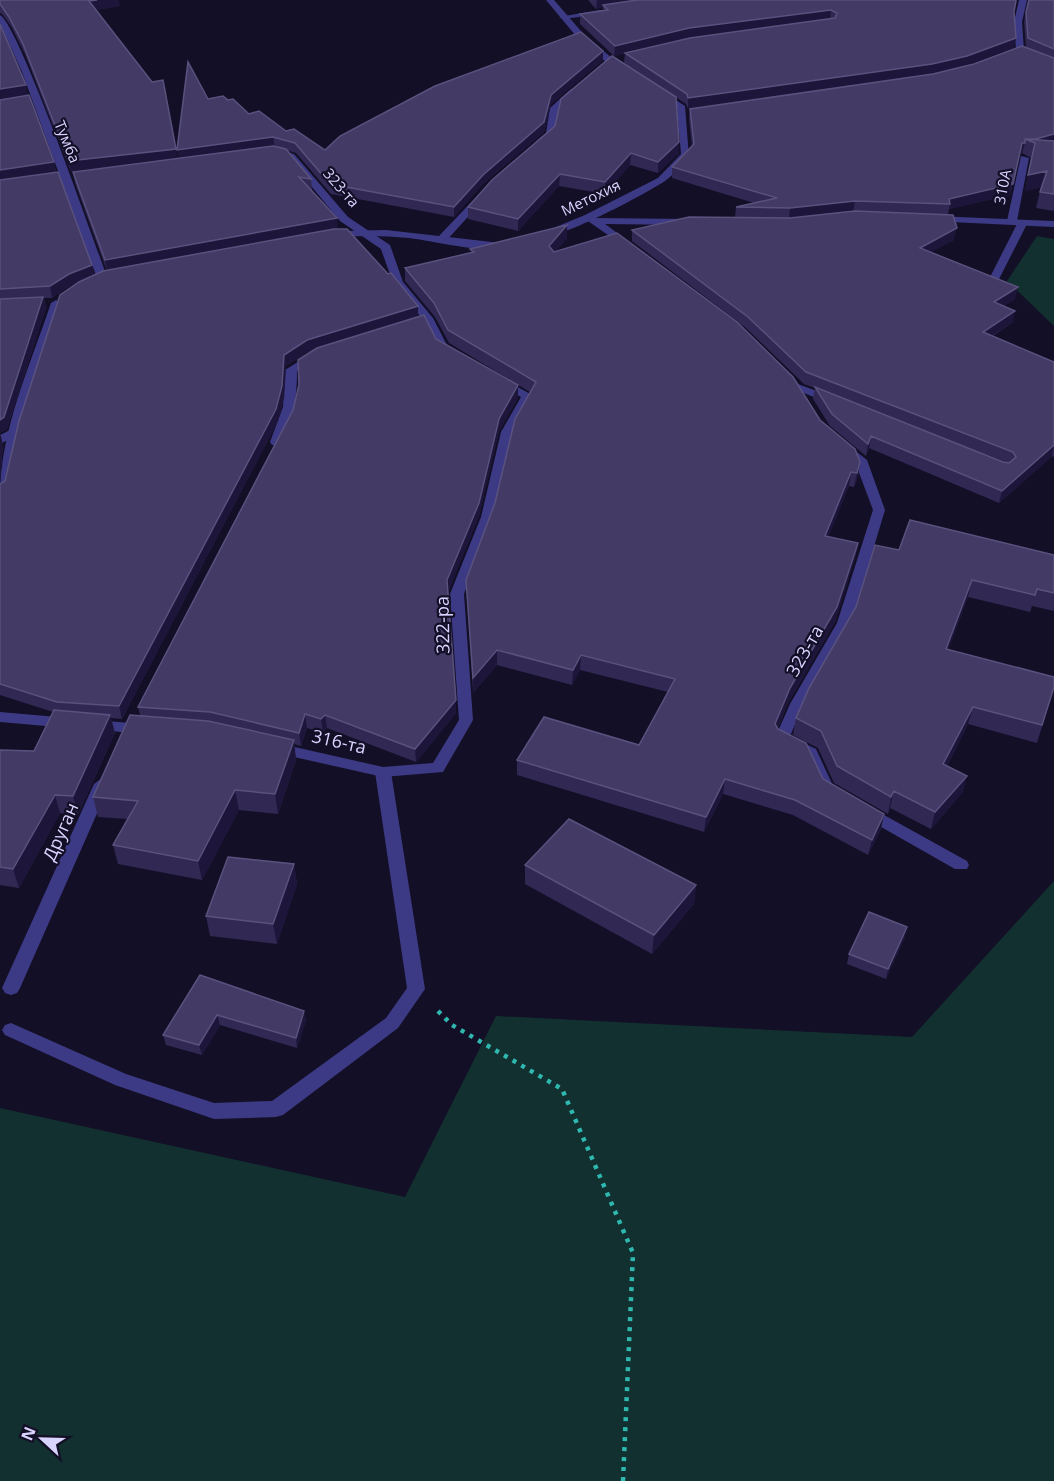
<svg xmlns="http://www.w3.org/2000/svg" width="1054" height="1481" viewBox="0 0 1054 1481" font-family="'Open Sans',sans-serif">
  <rect width="100%" height="100%" fill="#130f26"/>
  <!-- green -->
  <path fill="#12302f" d="M1037,236l17,3v87l-47,-45z
    M1054,881v600h-1054v-373l405,89 91,-181 416,21z"/>
  <g fill="none" stroke-linecap="round" stroke-linejoin="round">
    <!-- path -->
    <path stroke="#2fb8b0" stroke-width="4.5" stroke-dasharray="4 6" stroke-linecap="butt" d="M438,1011l14,14 110,64 71,164 -10,228"/>
    <!-- service -->
    <path fill="#3d3a85" fill-rule="evenodd" d="M1021,156l8,2 -12,63 -5,3 -5,-3z
      M1019,220l9,2 -32,63 -9,2 -1,-2z
      M798,384l37,14 2,2 -6,4 -37,-15v-4z
      M14,428l4,1v6l-18,9v-9z
      M383,767l8,5 34,217 -27,39 -115,87 -7,2 -62,2 -99,-34 -110,-50 -3,-5 3,-5 6,-2 115,51 88,29 58,-2 114,-83 21,-30 -32,-216z"/>
    <!-- minor -->
    <path fill="#3d3a85" fill-rule="evenodd" d="M1019,0h8l-5,22 2,29 -21,7v-4l13,-4 -2,-28z
      M600,10h3v4l-40,5 -4,-2z
      M571,89l7,2 -19,18 -4,25 -13,11h-6v-4l10,-8 4,-25z
      M273,149l21,5 54,63 42,28 13,37 30,36 14,27 10,8 -2,2h-8l-11,-8 -12,-26 -31,-38 -12,-34 -41,-28 -52,-63 -18,-4 -2,-2z
      M479,194l8,2 -41,45h-8v-4z
      M589,214l8,4 92,1 5,3 -5,3 -84,-1 27,20v4l-4,1 -43,-30v-4z
      M934,216l120,5v6l-124,-6 -1,-2z
      M56,300l5,3 -41,129 -14,61 -6,4c0,-67 30,-131 51,-194z
      M314,352l6,3 -2,2 -21,14c0,26 -3,51 -17,74h-8l-2,-3 13,-35 2,-37z
      M501,378l33,18 -21,36 -20,85 -29,77 9,126 -30,52 -60,5 -111,-25 -3,-4 8,-5 106,24 50,-4 26,-43 -9,-126 31,-77 20,-85 20,-35 -24,-14 -2,-2z
      M844,442l23,18 18,50 -34,113 -47,81 -14,32 26,13 18,39 -8,6 -8,-6 -13,-32 -28,-14 -2,-4 15,-34 47,-81 36,-113 -18,-48 -17,-16z
      M0,712l69,6 7,5 -7,5 -69,-6z
      M93,720l51,4 7,5 -7,5 -56,-5 -2,-4 2,-4z
      M102,778l8,6 -90,204 -3,5 -6,2 -6,-2 -3,-5 92,-204z
      M866,805l101,56 2,4 -2,4h-12l-95,-54 -2,-4 2,-4z"/>
    <!-- tertiary -->
    <path fill="#3d3a85" fill-rule="evenodd" d="M546,0h8l33,38 39,31v4h-6l-39,-31z
      M0,15c19,10 93,224 106,259h14v4l-18,3 -5,-3 -75,-206 -22,-49z
      M656,91h6l23,15 4,51c-8,8 -17,20 -27,26 -18,11 -98,55 -116,52v-4l39,-16 73,-37 23,-24 -4,-47 -21,-12z
      M386,230l115,13 5,3c-13,10 -77,-6 -97,-8 -22,-2 -44,-3 -66,-1 -7,1 -12,3 -17,-1l19,-5z"/>
  </g>
  <!-- wall -->
  <path fill="#312854" fill-rule="evenodd" d="M0,0l120,6 -24,4 82,148h1l29,-59 20,1 21,14 76,36 278,-90 -52,44 -7,28 -61,52 -29,33 -123,-23 -35,-41 -10,-3 25,29 1,11 26,39 80,77v11l18,22 82,59 -19,33 -20,85 -31,76 8,121 -40,49 -89,-34 -4,5 -16,-5 -6,18 -7,-2 2,16 -18,54 -39,-4 -37,70 -84,-16 -5,-19 14,-26 -29,-2 -5,-20 47,-82 -2,-8 155,-297 19,-59 -4,1 -22,14 -2,32 -6,23 -156,298 -11,-1 4,15 -37,82 -18,-2 -41,75 -19,-3v-135l34,1 19,-39 -53,-17v-211l5,-3 73,-199 -7,3 -19,13h-8l2,10 -39,121 -7,4 3,12 -3,35v-456l54,138 2,10 36,93 2,10 13,-4 -32,-88 -2,-11h-2l-46,-118 -14,-28 -9,-12 -2,-1z
    M588,0h429l-3,13v35l-83,26 -243,35 -2,-5 -62,-41 1,-10 127,-23 -63,8 -75,18 -34,-32v-10l23,-3v-4l-7,2z
    M1028,0h26v211l-18,-3 5,-21 -16,4 6,-33 -9,-5 -2,1 -10,41 -61,14 -1,5 6,26 -23,12 84,47 -11,7 9,16 -20,14 61,26v95l-2,-1 -53,47 -130,-55 -3,8 -36,-30 -17,-27 2,-11 -11,-4 -58,-56 -114,-87v-11l103,-13 1,-10 18,-4 -82,-25v-11l20,-21 -3,-27 1,-10 243,-35 41,-10 52,-16 -2,-26zM926,432l80,30h-3z
    M679,142v11l-21,20 -28,-8 -25,29 -46,-8 -41,45 -50,-12v-12l24,-27z
    M567,238l-12,14 265,168 40,42 -2,15 -4,10 -5,-1 -21,51 30,6 -3,15 -20,64 -47,81 -10,25 45,51 61,35 -3,15 -13,26 -75,-40 -70,-21 -19,38 -187,-57v-15l122,-15 29,-53 -88,-22 -8,15 -75,-20 -24,28 -7,-113 29,-77 35,-111 -81,-49 -14,-26 -30,-36v-13l66,-15 -1,-4z
    M899,550l155,5v56l-22,-5 -2,6 -62,-15 -20,53 106,37 -17,56 -69,-19 -21,42 20,10 -5,17 -31,36 -41,-21 -2,6 -54,-31 -16,-35 -25,-13 3,-17z
    M294,864l3,20 -20,60 -67,-8 -4,-20z
    M525,865l171,20 -2,19 -42,50 -127,-70z
    M905,937l-19,42 -39,-15 2,-10z
    M200,975l106,45 -9,28 -77,-23 -18,30 -36,-10 -3,-10z"/>
  <!-- shaded-wall -->
  <path fill="#1d163a" d="M97,0h22l1,6 -29,5 -2,-10z
    M597,0h52l-46,5v2l-7,2z
    M831,10l-1,10 -141,18 -75,18 1,-10 74,-18z
    M1016,38l-2,10 -49,18 -34,8 -243,35v-11z
    M603,51v9l-52,44 -7,28 -61,52 -29,33v-10l97,-112z
    M26,85l2,11 -28,4v-11z
    M1054,134v10l-19,-1 -5,-2z
    M273,137l2,10 -96,13 -2,-10z
    M679,142v11l-21,20v-11z
    M1022,143h3l-3,10 -2,1 -10,41 -61,14 1,-5 -1,-5z
    M176,149l2,11 -107,12 -2,-11z
    M631,153l-1,12 -25,29v-12z
    M54,162l2,11 -56,8v-11z
    M1047,171l-3,16 -19,4 3,-16z
    M560,174l-1,12 -41,45v-12z
    M855,201l-2,11 -64,7 1,-11z
    M337,218l1,12 -231,41 -2,-11z
    M567,225v13l-18,21v-13z
    M957,228l-3,12 -36,19 2,-11z
    M92,265l2,11 -23,9 -19,13 -2,-12 19,-12z
    M1018,287l-3,12 -23,15 2,-12z
    M43,297l3,11 -39,121 -7,4 3,12 -3,35v-60z
    M418,306v12l-110,34 -22,14 -2,32 -6,23 -156,298 -3,-13 165,-351 23,-15z
    M1015,311l-2,11 -32,21 2,-11z
    M518,385v13l-19,33 -20,85 -31,77 -1,-13 52,-161z
    M871,436l-2,12 -3,8 2,-12z
    M1054,445l-2,11 -53,47 3,-12z
    M860,462l-2,15 -4,10 3,-14z
    M851,472l-2,14 -26,65 2,-15z
    M858,543l-3,15 -20,64 -47,81 -15,36 2,-15 15,-36z
    M972,580l-4,17 -26,69 4,-17z
    M497,650v15l-24,28v-15z
    M581,655l-1,15 -8,15 1,-15z
    M456,700v13l-40,49 -1,-13z
    M973,707l-5,17 -29,57 4,-17z
    M305,714l2,14 -6,18 -2,-13z
    M110,715l5,18 -37,82 -5,-19z
    M325,715l2,13 -4,5 -2,-14z
    M294,740l2,20 -18,54 -3,-20z
    M967,776l-5,17 -31,36 4,-17z
    M725,779l-2,15 -19,38 2,-15z
    M235,790l4,20 -37,70 -4,-19z
    M894,791l-4,17 -2,6 3,-17z
    M55,795l5,18 -41,75 -6,-19z
    M884,814l-3,15 -13,26 4,-15z
    M294,864l3,20 -20,60 -4,-20z
    M696,885l-2,19 -42,50 2,-19z
    M907,927l-2,10 -19,42 2,-10z
    M304,1011l2,9 -9,28 -1,-10z
    M217,1015l3,10 -18,30 -3,-10z"/>
  <!-- building -->
  <path fill="#433a66" stroke="#5a527e" stroke-width="1.5" d="M0,0h97l-8,1 63,81 11,-2 13,69 -107,12 -46,-117 -14,-27 -9,-13z
    M637,0h379l-2,12 2,26 -49,18 -35,8 -244,34 -1,-4 -62,-41 65,-15 145,-20 2,-5 -6,-3 -142,18 -74,18 -35,-32 28,-4 -5,-5z
    M1029,0h25v49l-26,-11 -2,-26z
    M0,24l26,61 -26,4z
    M581,32l22,19 -52,44 -7,27 -61,53 -29,32 -124,-23 -35,-41 -22,-6 -96,13 11,-88 20,37 15,-3 5,4 5,-1 16,15 10,-3 27,20 8,-2 31,21 15,-14 95,-50z
    M1022,46l32,12v76l-18,5h-11v4h-3l-9,41 -64,15 1,5 -95,-3 -65,7 -54,-1 41,-9 -105,-31 22,-23 -4,-35 243,-35 41,-10z
    M612,56l64,41 3,45 -21,20 -27,-9 -26,29 -45,-8 -42,45 -50,-12 24,-27 63,-54 6,-27z
    M29,95l25,67 -54,8v-70z
    M1025,139l29,2v53l-14,-2 7,-21 -19,4 7,-32z
    M273,146l13,3 25,30 -12,-2 38,41 -232,42 -32,-88z
    M58,172l34,93 -23,9 -19,12 -50,3v-109z
    M855,211l98,4 4,13 -37,20 98,39 -24,15 21,9 -32,21 71,30v83l-52,46 -131,-55 -3,8 -36,-30 -17,-27 188,75 6,1 7,-6 -3,-5 -207,-80 -58,-55 -116,-87 57,-13 101,1z
    M567,225l-18,21 5,6 63,-19 120,89 56,55 27,43 35,29 5,13 -3,11 -6,-1 -26,64 33,7 -21,64 -47,81 -15,36 3,5 28,14 17,36 61,35 -12,26 -77,-40 -70,-21 -19,38 -189,-57 27,-43 95,28 36,-66 -94,-24 -8,15 -76,-20 -24,28 -7,-98 29,-77 20,-84 21,-37 -88,-52 -14,-27 -29,-35 69,-16 -4,-3z
    M334,229h13l41,45 3,-1 27,33 -111,34 -23,15 -2,31 -6,23 -157,297 -62,-4 -57,-18v-200l5,-3 14,-60 41,-126 19,-13 24,-11z
    M43,297l-39,120 -4,3v-121z
    M424,315l12,24 82,46 -19,34 -20,84 -32,77 9,120 -41,49 -90,-34 -4,4 -16,-5 -6,19 -89,-21 -72,-5 155,-297 6,-25 -1,-25 19,-12z
    M910,520l144,35v38l-17,-4 -2,6 -63,-15 -26,69 108,28v10l-12,38 -69,-18 -30,57 24,12 -32,36 -41,-21 -3,6 -54,-31 -16,-35 -25,-13 13,-30 47,-81 19,-62 24,5z
    M54,710l56,5 -37,81 -18,-1 -42,74 -13,-2v-117l34,1z
    M130,715l78,6 86,19 -19,54 -40,-4 -37,71 -85,-16 25,-44 -45,-4z
    M569,819l127,66 -42,50 -129,-70z
    M228,857l66,7 -21,60 -67,-8z
    M869,912l38,15 -19,42 -39,-15z
    M200,975l104,36 -8,27 -79,-23 -18,30 -36,-10z"/>
  <g text-anchor="middle" stroke-width="4.5" stroke-linejoin="round" paint-order="stroke">
    <!-- far-street labels -->
    <g font-size="15" fill="#d9d4ff" stroke="#130f26">
      <text transform="translate(67 142) rotate(68)" y="5">Тумба</text>
      <text transform="translate(1003 187) rotate(-79)" y="5">310А</text>
      <text transform="translate(341 188) rotate(49)" y="5">323-та</text>
      <text transform="translate(591 198) rotate(-26)" y="5">Метохия</text>
    </g>
    <!-- street labels -->
    <g font-size="18" fill="#d9d4ff" stroke="#130f26">
      <text transform="translate(443 625) rotate(-91)" y="6">322-ра</text>
      <text transform="translate(805 651) rotate(-60)" y="6">323-та</text>
      <text transform="translate(339 742) rotate(13)" y="6">316-та</text>
      <text transform="translate(61 832) rotate(-66)" y="6">Друган</text>
    </g>
  </g>
  <!-- north arrow -->
  <g transform="translate(42 1439) rotate(292)" stroke="#130f26" stroke-width="4.5" paint-order="stroke">
  <path d="M0-4.5L10 22L0 15L-10 22Z" fill="#d9d4ff"/>
  <text y="-9" font-size="16" font-weight="bold" text-anchor="middle" fill="#d9d4ff">N</text>
  </g>
</svg>
